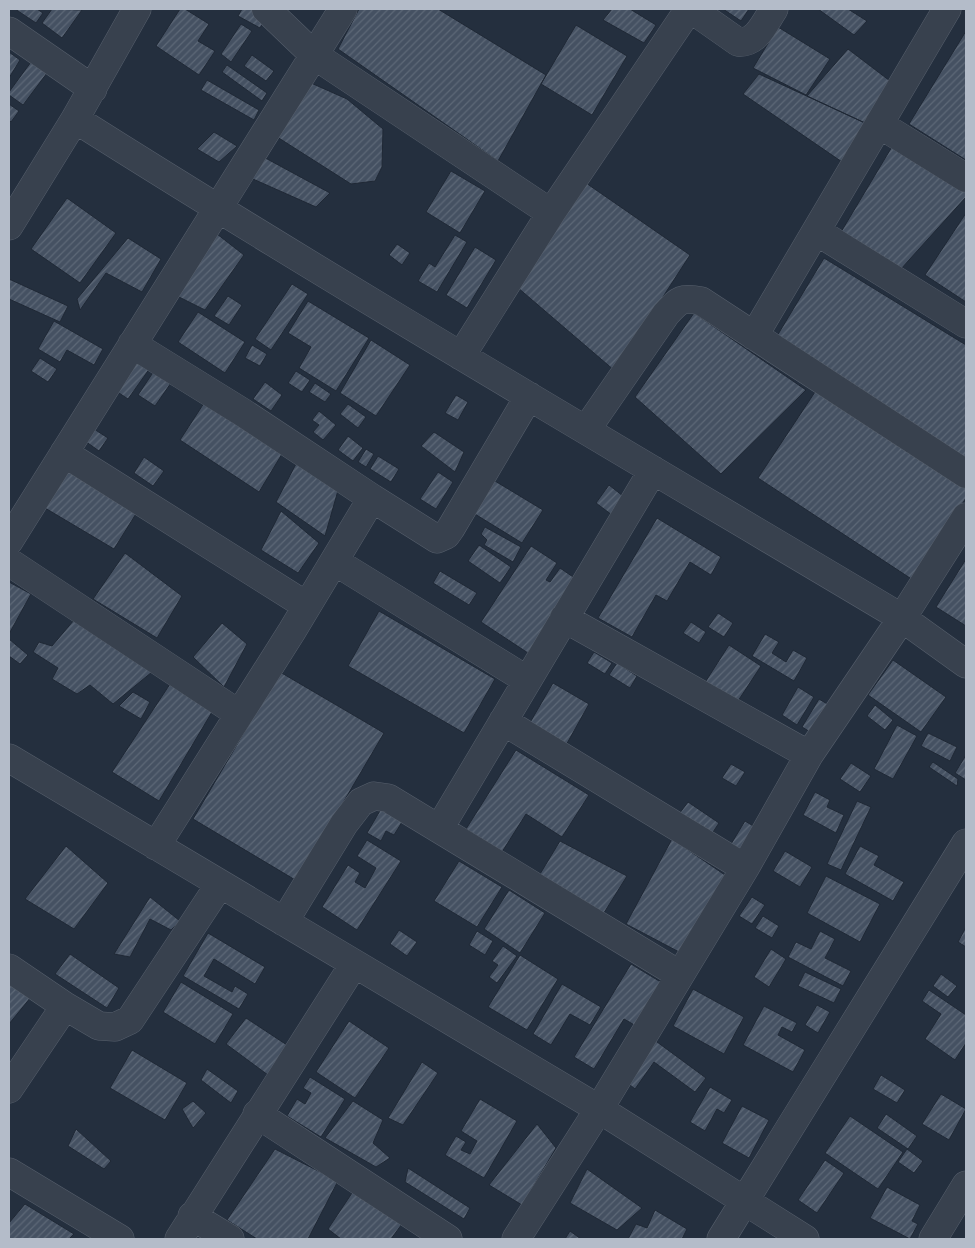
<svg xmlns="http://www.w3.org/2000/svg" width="975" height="1248" viewBox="0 0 975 1248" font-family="Overpass,sans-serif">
  <defs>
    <pattern id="building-hatch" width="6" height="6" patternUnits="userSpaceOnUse" patternTransform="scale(1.25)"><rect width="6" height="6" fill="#455162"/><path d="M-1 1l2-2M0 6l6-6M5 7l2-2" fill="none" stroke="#5d6877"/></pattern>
  </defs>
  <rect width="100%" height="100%" fill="#242f3e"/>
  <!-- building -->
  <path fill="url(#building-hatch)" stroke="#1f2835" d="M15,9h22l6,4 -7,10z
    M52,9l30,1 -20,28 -20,-15z
    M180,9h5l24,15 -11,17 17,10 -16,24 -43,-29z
    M242,9h21l6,3 -9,16 -22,-12z
    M359,9h79l108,66 -48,86 -160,-112z
    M612,9h18l26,16 -12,18 -41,-23z
    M723,9h26l-8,12z
    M818,9h30l19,12 -13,14z
    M241,24l11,7 -21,31 -10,-8z
    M576,25l51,31 -35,59 -51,-31z
    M778,27l52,32 -24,36 -53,-27z
    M966,31v129l-57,-36z
    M848,49l46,35 -29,39 -58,-27z
    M9,52l11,8 -11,18z
    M252,55l22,16 -8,10 -22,-15z
    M31,62l16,11 -24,32 -14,-10v-3z
    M227,65l40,28 -5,8 -40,-29z
    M759,74l106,49 -20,41 -102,-70z
    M207,80l52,30 -5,10 -53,-30z
    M311,83l36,16 36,30 -1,38 -7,14 -24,3 -77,-49z
    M9,104l10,7 -8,11 -2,-2z
    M214,132l23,14 -18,16 -22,-13z
    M893,145l73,47v5l-66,73 -59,-38z
    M258,154l72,39 -14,14 -72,-32z
    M451,171l34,20 -25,42 -34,-21z
    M586,183l104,72 -75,116 -98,-84z
    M67,198l49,35 -36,50 -49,-34z
    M966,213v89l-41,-27z
    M217,234l27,21 -39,55 -30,-15z
    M455,235l12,7 -30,50 -19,-11 11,-18 6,4z
    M128,238l33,21 -19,33 -36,-19 -26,37 -3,-11z
    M397,244l13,9 -8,12 -13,-10z
    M475,247l21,13 -29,48 -21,-13z
    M824,258l142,87v113l-192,-117z
    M9,279l59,27 -8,16 -51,-23z
    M292,284l16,10 -37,56 -16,-11z
    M228,296l14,9 -13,20 -15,-9z
    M308,301l61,37 -33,53 -37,-23 12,-21 -23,-14z
    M198,312l47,30 -20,31 -47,-31z
    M694,313l112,77 -85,84 -86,-77z
    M54,321l49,28 -9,16 -27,-15 -7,12 -22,-13z
    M371,340l39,25 -34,51 -36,-23z
    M252,345l15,9 -7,12 -15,-8z
    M40,358l17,11 -9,13 -17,-11z
    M135,358l15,10 -22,31 -15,-10z
    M156,368l17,12 -18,26 -17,-11z
    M296,371l14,9 -8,12 -14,-9z
    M265,382l17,13 -11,16 -18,-12z
    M315,383l16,11 -6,8 -16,-10z
    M817,389l149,97v12l-53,82 -155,-102z
    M456,395l12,7 -10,18 -13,-7z
    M206,400l76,54 -23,38 -79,-52z
    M348,404l18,13 -8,11 -18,-14z
    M319,411l17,14 -13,15 -10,-8 6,-7 -7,-5z
    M94,429l14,9 -9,13 -14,-10z
    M434,432l30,20 -9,20 -34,-26z
    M348,436l15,12 -10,13 -15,-11z
    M366,449l8,5 -8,13 -8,-5z
    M378,456l21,13 -8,13 -21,-13z
    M144,457l20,14 -11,15 -19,-13z
    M72,460l67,49 -25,40 -69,-41z
    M297,462l42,25 -14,49 -49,-34z
    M438,472l15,10 -17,27 -16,-10z
    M490,478l53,32 -21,33 -52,-32z
    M609,485l19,15 -12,18 -20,-15z
    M281,511l38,32 -21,30 -37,-23z
    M657,518l64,39 -10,18 -21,-13 -23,39 -11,-6 -24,42 -34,-19z
    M485,527l36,20 -8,15 -29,-17 3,-5 -6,-6z
    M479,545l32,22 -11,16 -32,-22z
    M531,546l26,17 -11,17 4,2 10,-14 19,13 -48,74 -50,-33z
    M125,553l57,43 -25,42 -64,-39z
    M966,559v67l-30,-19z
    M440,571l37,22 -8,12 -36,-22z
    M9,582l22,12 -22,40z
    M379,611l116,68 -31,54 -116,-67z
    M718,613l15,10 -9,14 -16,-10z
    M74,620l78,52 -39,32 -23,-19 -13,9 -25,-15 6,-11 -25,-16 6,-10 13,4z
    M691,622l15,10 -7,11 -16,-10z
    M222,623l25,21 -23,43 -31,-30z
    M765,634l14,8 -7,11 14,9 7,-12 14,8 -13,23 -42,-25z
    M9,639l19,16 -8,9 -11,-8z
    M729,645l32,21 -25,38 -32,-20z
    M594,652l18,11 -7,11 -18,-11z
    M893,660l53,37 -25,35 -53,-37z
    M617,663l20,13 -7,12 -21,-13z
    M280,672l104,61 -87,148 -104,-62z
    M174,678l41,29 -56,94 -47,-29z
    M553,683l36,21 -24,43 -37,-21z
    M798,687l16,10 -17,28 -15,-10z
    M133,692l17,10 -9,17 -22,-13z
    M819,699l15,9 -17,28 -15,-9z
    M875,705l18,15 -8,10 -18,-14z
    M897,725l20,11 -24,43 -19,-10z
    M928,733l29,14 -7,14 -29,-15z
    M516,750l73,45 -27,42 -36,-23 -24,38 -36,-23z
    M966,755v25l-11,-7z
    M933,762l25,17 -1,7 -28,-19z
    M851,763l20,13 -11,16 -20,-13z
    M731,764l14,8 -9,14 -14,-8z
    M815,792l15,8 -3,7 17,8 -8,18 -33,-18z
    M857,801l14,6 -30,63 -14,-6z
    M688,802l31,21 -8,12 -32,-21z
    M381,809l21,13 -8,13 -8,-4 -5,10 -14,-8z
    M745,821l15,9 -16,28 -16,-9z
    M672,839l53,36 -44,78 -55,-29z
    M367,840l34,21 -44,69 -35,-23 26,-42 12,8 -5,9 10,6 11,-20 -19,-12z
    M560,841l67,35 -25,40 -65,-37z
    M66,846l42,37 -34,46 -49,-30z
    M860,846l19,10 -5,9 30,17 -11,19 -48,-27z
    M785,851l27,16 -12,20 -27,-16z
    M459,861l43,26 -25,40 -43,-26z
    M826,876l54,28 -20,38 -53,-29z
    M509,890l36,23 -25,40 -36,-24z
    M150,897l30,24 -9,9 -21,-11 -20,38 -16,-3z
    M752,897l13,8 -13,19 -13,-8z
    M763,916l16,10 -7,12 -17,-10z
    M966,927v20l-8,-5z
    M399,930l18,12 -10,14 -17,-12z
    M477,931l16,10 -8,14 -16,-10z
    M820,931l15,8 -10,19 26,13 -8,15 -55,-29 8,-15 15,7z
    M208,933l57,34 -10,17 -41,-25 -10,17 28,16 3,-6 13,8 -9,15 -56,-33z
    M503,946l14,10 -20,27 -8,-6 9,-12 -6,-4z
    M771,949l15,10 -17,28 -15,-10z
    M70,954l49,34 -12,20 -52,-34z
    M520,955l38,24 -31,51 -39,-23z
    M631,964l38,23 -26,43 -19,-11 -30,50 -20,-12z
    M805,972l36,17 -7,14 -36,-17z
    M941,974l16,12 -9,11 -15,-11z
    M9,979l22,18 -22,27z
    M181,982l52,32 -18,30 -52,-32z
    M562,984l39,23 -11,18 -20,-11 -19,31 -18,-11z
    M693,989l51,28 -20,37 -51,-28z
    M929,990l37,25v28l-11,17 -30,-21 16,-25 -19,-13z
    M817,1005l13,7 -12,21 -13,-8z
    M764,1006l33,17 -5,9 -10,-5 -4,8 27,15 -12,22 -50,-27z
    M246,1018l44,29 -18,31 -46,-34z
    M349,1021l40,27 -34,50 -39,-26z
    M653,1039l53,39 -11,14 -41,-30 -19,27 -11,-9z
    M132,1050l55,33 -22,37 -55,-32z
    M422,1062l16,11 -35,52 -15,-7z
    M207,1069l31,22 -7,12 -30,-23z
    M881,1075l24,15 -8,13 -24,-14z
    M310,1077l35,22 -24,38 -34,-21 10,-17 8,5 6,-11 -8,-5z
    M710,1087l22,13 -8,13 -7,-4 -12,22 -15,-9z
    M941,1094l25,15 -17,31 -27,-16z
    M480,1099l37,22 -33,57 -39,-23 11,-19 10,6 -5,8 9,4 7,-13 -16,-10z
    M193,1101l13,12 -13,15 -11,-19z
    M353,1101l30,19 -10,23 17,15 -14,9 -51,-29z
    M742,1106l27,14 -20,38 -27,-15z
    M886,1114l31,22 -9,13 -31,-21z
    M850,1116l53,36 -25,37 -53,-36z
    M537,1124l19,24 -34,57 -33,-20z
    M76,1129l35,32 -7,8 -36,-23z
    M275,1149l63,32 -30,58h-51l-30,-19z
    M907,1149l16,12 -9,12 -16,-11z
    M825,1160l19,13 -27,40 -19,-13z
    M408,1168l62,40 -6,11 -59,-37z
    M587,1169l55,39 -25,22 -47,-27z
    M358,1184l49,33 -16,22h-50l-13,-10z
    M887,1187l33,18 -8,16 6,3 -8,15 -40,-21z
    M25,1204l49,30 -5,5h-60v-16z
    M655,1210l32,19 -5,10h-54l8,-15 11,4z
    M570,1231l11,8h-16z"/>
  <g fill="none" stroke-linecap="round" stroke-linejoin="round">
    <defs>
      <path id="minor" d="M266,9l48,46 237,158
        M691,9l47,33c19,2 27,-20 36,-33
        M9,31l84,58
        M75,119c272,172 550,334 827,499l64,46
        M879,124l87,54
        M9,226l66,-107 62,-110
        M816,231l150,93
        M754,336l193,-327
        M132,344l110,68 130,86 -80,133 -136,215
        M461,356l90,-143 138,-204
        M586,430l80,-116c13,-14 15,-17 35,-13l265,173
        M64,453l243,153
        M372,498l65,41 9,-4 5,-7 78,-132
        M9,541l334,-532
        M334,561l193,119
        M9,562l230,152
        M564,618l245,137
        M503,721l242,147
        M9,758l590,351 206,130
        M439,829l214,-359
        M284,922l60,-98 17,-22 13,-6 14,2 292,177
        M9,968l56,38 34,20 16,1 15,-7 90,-136
        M9,1089l56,-83
        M257,1114l191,125
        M9,1172l111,67
        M192,1216l38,23
        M179,1239l175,-275
        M516,1239l83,-130 146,-241 64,-113 93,-137 64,-101
        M721,1239l245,-396
        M933,1239l33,-54"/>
    </defs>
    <!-- minor casing -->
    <use href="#minor" stroke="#565f6c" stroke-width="29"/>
    <!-- minor -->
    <use href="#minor" stroke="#38414e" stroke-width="28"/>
  </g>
  <!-- border -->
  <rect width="975" height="1248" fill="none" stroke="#b4bcc9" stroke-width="20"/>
</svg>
